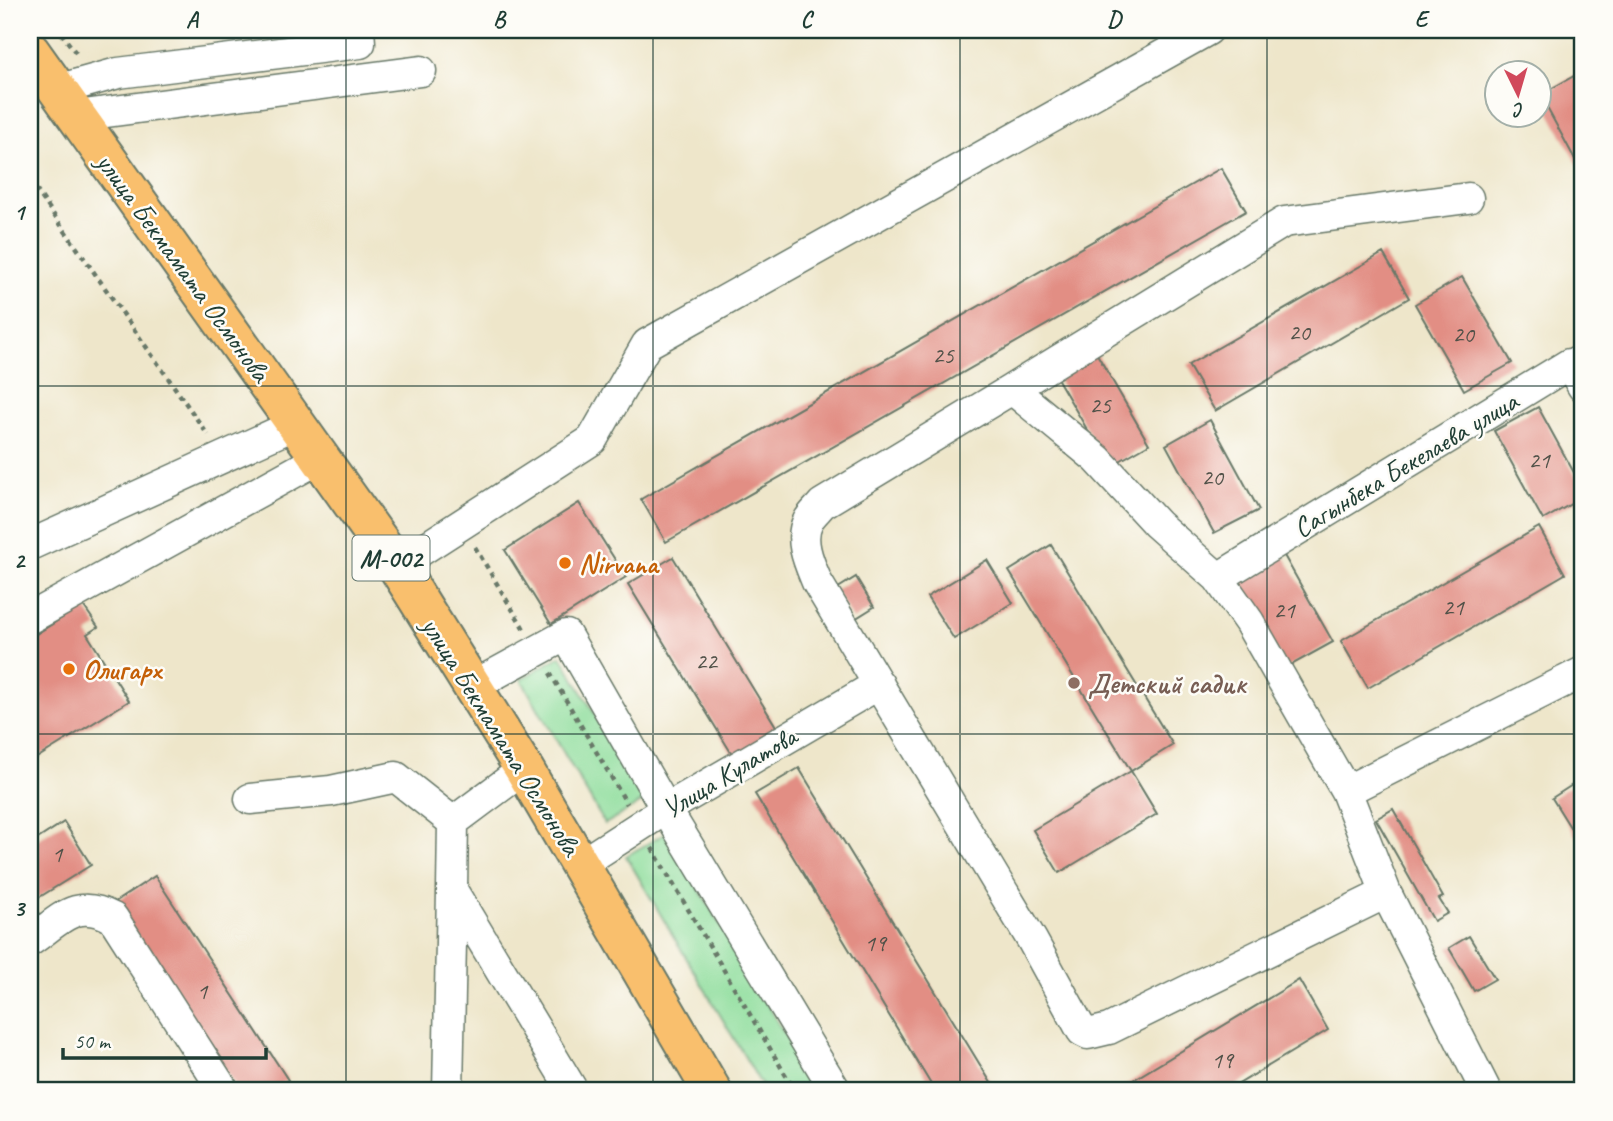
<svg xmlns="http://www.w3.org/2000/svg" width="1613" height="1121" viewBox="0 0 1613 1121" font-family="Caveat,sans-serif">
  <rect width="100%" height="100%" fill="#fdfcf7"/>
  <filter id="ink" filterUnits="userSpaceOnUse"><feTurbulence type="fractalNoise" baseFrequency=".0143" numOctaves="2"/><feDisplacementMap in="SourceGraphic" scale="14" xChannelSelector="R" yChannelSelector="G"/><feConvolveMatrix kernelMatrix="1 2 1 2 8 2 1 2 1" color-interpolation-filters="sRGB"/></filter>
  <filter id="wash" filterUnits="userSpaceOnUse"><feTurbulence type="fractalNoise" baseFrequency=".00686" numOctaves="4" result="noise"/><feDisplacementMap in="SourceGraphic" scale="28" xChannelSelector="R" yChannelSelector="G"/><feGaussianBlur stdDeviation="1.57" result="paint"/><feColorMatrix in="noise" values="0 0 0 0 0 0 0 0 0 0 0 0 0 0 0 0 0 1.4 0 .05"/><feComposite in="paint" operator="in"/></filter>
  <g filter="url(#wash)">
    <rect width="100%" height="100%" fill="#eee6ca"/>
    <!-- green -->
    <path fill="#8ddd9b" stroke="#568d68" stroke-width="2" d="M561,656l84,144 -40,24 -84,-145z
      M666,833l152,258h-53l-139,-235z"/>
    <g id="blocks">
      <!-- building -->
      <path fill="#e28e84" d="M1583,71v103l-43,-79z
        M1221,168l25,43 -580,331 -25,-43z
        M1383,253l26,45 -194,113 -27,-46z
        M1462,277l50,86 -48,27 -49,-86z
        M1090,342l59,102 -40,23 -59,-101z
        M1538,407l45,82v8l-40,23 -49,-89z
        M1210,420l49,90 -45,23 -48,-88z
        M579,503l47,74 -75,47 -46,-74z
        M1539,527l26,47 -197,114 -27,-47z
        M1051,545l122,200 -42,26 -122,-200z
        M1282,552l51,90 -47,26 -51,-89z
        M673,557l110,181 -45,26 -110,-180z
        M987,560l26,43 -59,36 -27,-42z
        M856,577l18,30 -21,13 -18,-30z
        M83,605l15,22 -11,7 42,67 -99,61v-124z
        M799,768l197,323h-61l-180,-297z
        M1131,771l26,43 -98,59 -26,-43z
        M1583,778v70l-31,-50z
        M1393,809l50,88 -4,2 9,14 -14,8 -58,-102z
        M64,822l27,43 -61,38v-59z
        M155,876l133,204 -17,11h-32l-124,-189z
        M1469,936l26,43 -21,12 -25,-43z
        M1299,980l29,50 -101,61h-112z"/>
    </g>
  </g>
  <g filter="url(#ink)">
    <use href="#blocks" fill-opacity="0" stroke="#677868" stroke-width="2"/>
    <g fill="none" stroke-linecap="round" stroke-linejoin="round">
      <defs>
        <path id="minor" d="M57,90l61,-17 242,-30 -1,-13
          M76,116l345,-45
          M1012,389l272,-167 184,-24
          M30,545l266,-121
          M397,566l195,-126 55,-96 561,-314
          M1218,578l351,-214 14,23
          M30,618l290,-160
          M473,686l93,-51 100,174 170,282
          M524,769l-71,53 -1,68 121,201
          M1346,791l237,-119
          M250,799l81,-8 65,-14 57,45
          M581,864l85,-55 213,-125
          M1386,893l-277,136 -21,5 -6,-3 -50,-91 -215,-358c-7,-17 -19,-42 -9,-61 3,-6 10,-12 14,-17l190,-115 85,70 60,65 61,54 31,44 97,169 40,102 100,198
          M30,941c31,-21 45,-44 83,-23l111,173
          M448,1091l4,-200"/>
        <path id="highway" d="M30,51l367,515 127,203 188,322"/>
      </defs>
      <!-- minor casing -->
      <use href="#minor" stroke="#677868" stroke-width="33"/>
      <!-- highway casing -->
      <use href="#highway" stroke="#677868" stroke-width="42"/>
      <!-- path -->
      <path stroke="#677868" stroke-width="4.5" stroke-dasharray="5 5" stroke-linecap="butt" d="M61,33l18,24
        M30,181l178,254
        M475,547l49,82
        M550,673l77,131
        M652,848l143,243"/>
      <!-- minor -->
      <use href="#minor" stroke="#fff" stroke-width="30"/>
      <!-- highway -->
      <use href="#highway" stroke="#f9bf6d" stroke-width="38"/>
    </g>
  </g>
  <!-- grid -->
  <path fill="none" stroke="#1f3d34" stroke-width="2" stroke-opacity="0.55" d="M346,30v1061M653,30v1061M960,30v1061M1267,30v1061M30,386h1553M30,734h1553"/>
  <!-- markers -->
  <g fill="#e8710a" stroke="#fdfcf7" stroke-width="2.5">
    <circle cx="565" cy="563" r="7"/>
    <circle cx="69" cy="669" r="7"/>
  </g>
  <circle fill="#8d6e63" stroke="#fdfcf7" stroke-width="2.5" cx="1074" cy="683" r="7"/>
  <g text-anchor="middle" stroke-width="5" stroke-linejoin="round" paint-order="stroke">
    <!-- number labels -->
    <g font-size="24" fill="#505148">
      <text x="1299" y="340">20</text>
      <text x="1463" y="342">20</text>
      <text x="943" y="363">25</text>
      <text x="1100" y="413">25</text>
      <text x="1539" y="468">21</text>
      <text x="1212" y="485">20</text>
      <text x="1453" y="615">21</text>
      <text x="1284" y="618">21</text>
      <text x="706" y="669">22</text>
      <text x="57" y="862">1</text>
      <text x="875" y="951">19</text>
      <text x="202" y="999">1</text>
      <text x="1222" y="1068">19</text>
    </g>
    <!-- shield labels -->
    <rect fill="#fdfcf7" stroke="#62766e" stroke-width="2" x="352.5" y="535.5" width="77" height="45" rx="5"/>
    <g font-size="26" font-weight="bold" fill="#1f3d34">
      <text x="391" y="567">M-002</text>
    </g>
    <!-- street labels -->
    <g font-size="28" fill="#1f3d34" stroke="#fdfcf7">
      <text transform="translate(184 267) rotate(54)" y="10">улица Бекмамата Осмонова</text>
      <text transform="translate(1405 464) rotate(-31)" y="10">Сагынбека Бекелаева улица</text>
      <text transform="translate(502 736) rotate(58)" y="10">улица Бекмамата Осмонова</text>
      <text transform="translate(729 772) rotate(-31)" y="10">Улица Кулатова</text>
    </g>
    <!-- food labels -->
    <g font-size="28" font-weight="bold" fill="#c56008" stroke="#fdfcf7" text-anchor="start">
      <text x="579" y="573">Nirvana</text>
      <text x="83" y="679">Олигарх</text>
    </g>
    <!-- education labels -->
    <g font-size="28" font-weight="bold" fill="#785e54" stroke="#fdfcf7" text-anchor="start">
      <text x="1088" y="693">Детский садик</text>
    </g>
  </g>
  <!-- margin -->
  <rect width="1613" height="1121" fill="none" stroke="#fdfcf7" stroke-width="77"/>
  <!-- north arrow -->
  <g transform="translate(1518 94) rotate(175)"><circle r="33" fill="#fdfcf7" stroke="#a4b0a9" stroke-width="2"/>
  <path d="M0-5L12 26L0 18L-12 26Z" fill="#d1495b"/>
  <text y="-10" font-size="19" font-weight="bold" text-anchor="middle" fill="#1f3d34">С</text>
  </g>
  <!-- scale -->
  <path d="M63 1048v10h203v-10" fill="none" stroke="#1f3d34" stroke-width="3.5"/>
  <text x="74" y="1048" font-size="21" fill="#1f3d34" stroke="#fdfcf7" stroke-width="5" paint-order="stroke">50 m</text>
  <rect x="38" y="38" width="1536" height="1044" fill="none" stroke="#1f3d34" stroke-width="2.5"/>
  <g font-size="23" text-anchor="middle" font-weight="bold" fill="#1f3d34">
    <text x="192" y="27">A</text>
    <text x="499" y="27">B</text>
    <text x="806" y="27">C</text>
    <text x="1114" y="27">D</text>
    <text x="1421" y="27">E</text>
    <text x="19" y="220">1</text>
    <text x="19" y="568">2</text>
    <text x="19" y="916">3</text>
  </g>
</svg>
